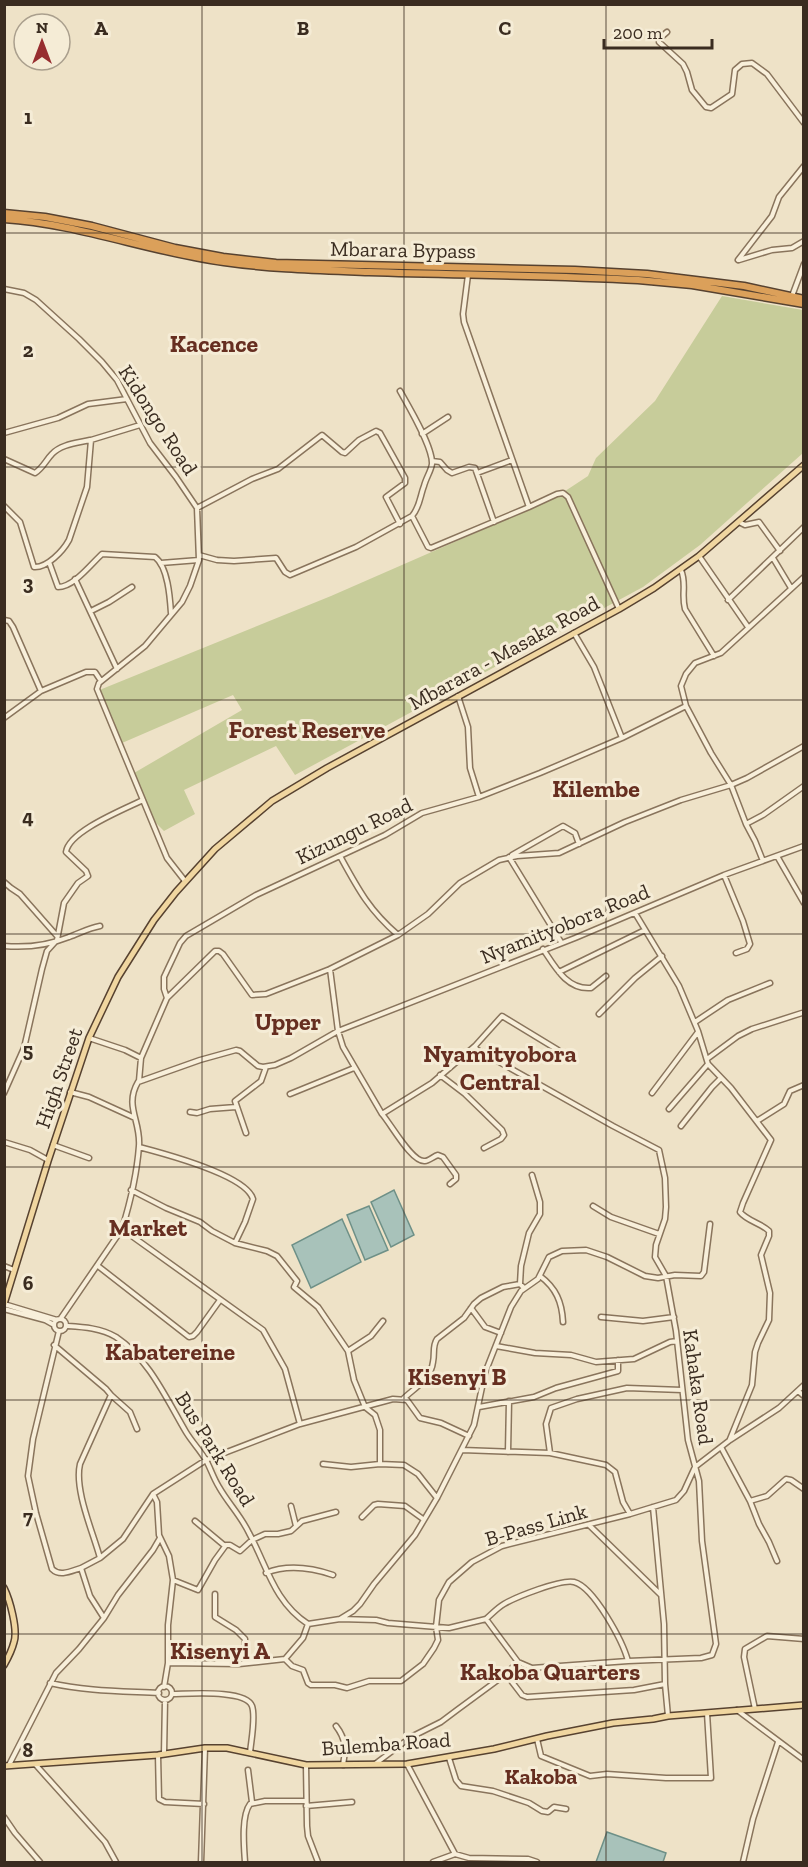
<svg xmlns="http://www.w3.org/2000/svg" width="808" height="1867" viewBox="0 0 808 1867" font-family="'Zilla Slab',serif">
  <rect width="100%" height="100%" fill="#eee2c7"/>
  <!-- green -->
  <path fill="#c7cc9a" d="M722,296l81,14v143l-103,92 -57,42 -348,188 -19,-29 -92,44 11,24 -31,17 -10,-10 -20,-48 108,-63 -9,-15 -111,48 -25,-52 234,-95 222,-97 35,-23 8,-18 59,-57z"/>
  <!-- water -->
  <path fill="#a8c2ba" stroke="#6e9087" stroke-width="1.5" d="M394,1190l20,45 -23,12 -20,-45z
    M369,1206l19,44 -23,10 -18,-45z
    M342,1219l19,43 -50,26 -19,-43z
    M607,1832l59,21 -3,9h-67z"/>
  <g fill="none" stroke-linecap="round" stroke-linejoin="round">
    <defs>
      <path id="minor" d="M667,32l-8,7v3l24,22 4,8 5,18 14,17 5,1 21,-14 3,-24 7,-6 10,-1 15,11 37,49
        M738,260l34,-44 7,-19 25,-31
        M739,260l33,-10 20,-2 12,-7
        M468,275l-5,39 1,8 65,185
        M4,289l20,4 12,7 43,39 23,23 15,18 33,63 26,34 21,31 2,52 -9,26 -8,16 -37,44 -46,37 -2,6 70,169 18,23
        M792,296l12,-32
        M4,433l54,-15 30,-14 39,-5
        M422,434l26,-17
        M4,459l31,14c8,-5 11,-13 17,-19 9,-10 26,-11 38,-14
        M432,461l8,1 7,8 5,3 17,-6 6,1 19,54
        M477,473l35,-13
        M4,506l16,16 14,45c13,1 29,-16 35,-27l18,-53 4,-47 49,-15
        M197,508l55,-29 26,-10 44,-34 20,17 3,1 14,-13 17,-9 4,2 25,45v5l-19,14 14,27
        M412,516l16,31 3,1 98,-41 28,-13 6,-1 5,4 51,112
        M739,522l6,3 14,-3 21,29
        M199,555l18,5 17,1 42,-3 9,14 5,3 66,-28 56,-31c8,-9 8,-20 12,-30 2,-8 7,-15 8,-22 1,-17 -23,-57 -32,-73
        M699,556l49,71
        M773,558l18,30
        M49,562l9,25c16,0 33,-23 44,-33l53,3c13,10 15,41 16,56
        M161,563l38,-3
        M681,570c6,14 0,24 4,39l29,47
        M75,579l42,90
        M728,600l76,-73
        M91,611l18,-9 23,-15
        M4,620l5,1 4,6 28,64
        M574,633l20,34 28,71
        M458,696l10,31 2,41 9,29
        M4,718l37,-27 45,-19h9l6,9
        M746,824l17,-9 41,-29
        M512,855l51,-29 12,7 4,11
        M340,856c18,33 29,54 58,79
        M777,856l27,47
        M509,857l52,85
        M763,861l-8,-20 -9,-17 -15,-39 -20,-32 -25,-47 -5,-20 5,-12 9,-11 26,-10 83,-76
        M724,875l19,46 7,23 -3,5 -11,4
        M4,882l7,6 9,6 37,42
        M635,913l44,73 19,45 10,33 23,24 40,52 -28,63 -3,9c7,9 21,11 29,19v5l-8,19 9,38 -1,27 -11,23 -3,9 -3,33 -22,54
        M4,946c23,2 45,-1 65,-9 11,-4 20,-9 31,-11
        M543,949c12,18 24,41 48,39l15,-12
        M559,972l86,-42
        M167,998l48,-47h4l4,3 29,41 14,-1 64,-25 68,-34 30,-21 32,-31 39,-23 18,-4 42,-3 66,-31 56,-22 50,-15 16,-7 57,-32
        M599,1014l36,-36 27,-22
        M695,1022l33,-22 42,-17
        M89,1038l36,12 16,8
        M475,1046l27,-30 56,34
        M707,1059l31,-23 14,-7 50,-16
        M440,1075l25,19 37,36 2,5 -3,4 -17,9
        M139,1081l2,-23 26,-60 -3,-9v-12l16,-34 6,-7 70,-41 129,-60 37,-22 57,-16 61,-24 82,-35 64,-32
        M70,1092l19,5 46,21
        M4,1093l20,-45 18,-79 5,-18 10,-11 7,-37 14,-20 10,-7 -2,-5 -20,-19c3,-21 59,-43 77,-52
        M652,1093l46,-61
        M290,1094l64,-26
        M669,1109l39,-45
        M190,1112l7,1 13,-4 26,-2
        M382,1114c9,10 30,49 43,47 4,0 9,-5 13,-6l5,2 13,18v4l-6,5
        M757,1121l27,-17 6,-13 14,-6
        M681,1126l31,-39 9,-9
        M246,1133l-11,-32 26,-20 5,-14
        M4,1142l26,8 18,10
        M53,1145l36,13
        M139,1147c23,6 107,28 114,52l-8,23 -10,21
        M131,1190l35,18 34,14 12,9 23,12 32,8 10,5 20,25 -3,6 24,20 30,44
        M593,1206l18,11 48,17
        M122,1229l141,101 22,39 15,55
        M4,1266l10,4
        M98,1266l91,71 4,-1 4,-4 23,-32
        M540,1276c16,12 22,26 23,46
        M520,1284l1,-18 8,-33 11,-19v-12l-8,-27
        M4,1304l53,16
        M471,1308l14,19 16,6
        M4,1309l41,11 9,5
        M601,1317l42,4 31,-4
        M61,1318l61,-89c8,-26 15,-56 17,-83 2,-25 -15,-40 -1,-64l62,-22 36,-10 4,1 18,15 5,1 12,-2 16,-7 47,-27 237,-93 149,-63 80,-29
        M54 1325a6 6 0 1 1 12 0a6 6 0 1 1-12 0Z
        M67,1326c16,1 34,2 49,11 33,22 50,61 70,95 6,10 15,19 21,30 4,8 7,17 12,25 9,16 22,29 30,46 18,33 25,69 59,91
        M54,1345l52,44 5,6 -31,69c-6,26 13,68 20,94
        M496,1346l39,7 36,2 25,7 38,-3 36,-17 7,-1
        M798,1391l6,5
        M111,1395l19,17 7,17
        M404,1398c12,-11 27,-19 29,-36 2,-8 -1,-16 4,-23l27,-21 10,-14 7,-6 22,-11 17,-3 4,4
        M479,1407l55,-10 22,-9 62,-17v-11
        M721,1447l29,54 9,23 10,18 8,19
        M462,1450l88,3 56,12 9,7 8,30 7,12
        M508,1452l1,-51
        M550,1453l-4,-29 5,-16 26,-9 50,-11 55,2
        M323,1464l28,3 29,-3 24,1 14,9 19,24
        M380,1464v-34l-5,-15 -10,-8 -11,-27 -6,-29 23,-15 12,-15
        M750,1501l17,-5 19,-17 5,1 13,9
        M291,1506l5,20
        M653,1507l11,117 1,60 3,32
        M362,1517l12,-12 4,-1 27,2 18,13
        M195,1521l30,25
        M589,1525l72,70
        M81,1568l19,-10 23,-19 30,-45
        M266,1573c22,-9 46,-5 67,2
        M173,1580l25,10 17,-30 11,-15h4l10,6 12,-11 13,-6h13l13,-3 11,-10 34,-9
        M215,1594v23l21,13 9,9v24
        M104,1618l14,-23 35,-45 7,-12
        M340,1619l13,-8 7,-7 14,-20 41,-49 22,-37 37,-73 11,-52 26,-66 10,-16 17,-12 11,-22 13,-6 24,-1 21,7 38,19 13,2 17,-3 26,1 3,-4 6,-48
        M486,1619c6,-5 11,-11 18,-15 12,-7 57,-25 70,-22 20,5 49,60 54,79
        M308,1624l32,-5 36,1 12,3 61,5 37,-9 32,43 14,6 96,-7 73,-3 11,-3 4,-11 -14,-103 -3,-60 -11,-41 -12,-109 -10,-55 -11,-19 1,-12 9,-26 1,-12 -1,-29 -6,-28 -46,-24 -137,-77 -1,-3 -43,37 -50,31 -39,-67 -5,-16 -8,-62
        M285,1659l7,7 11,4 5,13 3,2h24l12,3 22,-7h32l22,-17 11,-16 4,-8 -2,-13 3,-27 10,-18 23,-20 30,-16 128,-32 46,-14 8,-9 11,-24 35,-27 49,-32 25,-23
        M168,1663l71,1 46,-5 18,-21 5,-14
        M506,1674l16,21 5,2 107,-7 31,-6
        M50,1683c35,8 72,8 109,10
        M158 1693a7 7 0 1 1 14 0a7 7 0 1 1-14 0Z
        M164,1687l4,-24v-38l5,-45 -4,-24 -10,-21 -2,-33 -4,-8 53,-34 94,-36 93,-25 14,1 13,18 21,5 28,13
        M172,1694c16,0 74,-5 80,12 4,11 -1,35 -2,47
        M755,1709l-11,-52 1,-8 22,-13 37,3
        M737,1710l67,50
        M336,1726c10,13 10,23 7,39
        M537,1739l4,17 49,20 17,-2 59,4h45l-4,-65
        M164,1754l1,-54
        M158,1755l1,44 6,3 39,2
        M449,1758l7,22 5,6 32,5 36,12 13,8 6,1 6,-5 12,2
        M35,1764l70,78 11,20
        M375,1764l36,-27 30,-15 16,-12 49,-36 12,-12
        M407,1764l48,90 14,4 59,1 9,3
        M9,1765l47,-92 23,-24 25,-31 -14,-22 -9,-28c-10,3 -21,9 -29,1l-16,-56 -8,-37 5,-37 26,-108
        M306,1765l1,61 1,10 10,26
        M248,1770l4,32
        M306,1806l46,-4
        M4,1817l11,16 25,29
        M201,1862l4,-114
        M245,1862c-1,-15 -4,-46 5,-58l15,-3h41
        M433,1862l22,-8
        M743,1862l10,-43 25,-77"/>
      <path id="major" d="M4,1304l44,-143 41,-123 29,-61 36,-57 22,-28 39,-43 57,-48 55,-33 292,-159 35,-21 45,-32 105,-91
        M4,1588c6,12 14,42 10,54 -2,8 -6,16 -10,23
        M4,1766l154,-11 47,-7h22l79,17 101,-1 87,-15 53,-13 66,-13 40,-4 15,-3 136,-11"/>
      <path id="highway" d="M4,213l41,4 47,9 83,22 48,9 53,6 299,7 72,4 97,12 60,13
        M4,219c76,5 145,33 220,43 48,7 96,8 145,10 90,3 180,3 269,8l54,5 112,19"/>
    </defs>
    <!-- minor casing -->
    <use href="#minor" stroke="#89745c" stroke-width="7"/>
    <!-- major casing -->
    <use href="#major" stroke="#574230" stroke-width="8"/>
    <!-- highway casing -->
    <use href="#highway" stroke="#574230" stroke-width="9"/>
    <!-- minor -->
    <use href="#minor" stroke="#f8efda" stroke-width="4"/>
    <!-- major -->
    <use href="#major" stroke="#f0d6a0" stroke-width="5"/>
    <!-- highway -->
    <use href="#highway" stroke="#dba05a" stroke-width="6"/>
  </g>
  <!-- grid -->
  <path fill="none" stroke="#3a2c20" stroke-width="1.5" stroke-opacity="0.55" d="M202,4v1858M404,4v1858M606,4v1858M4,233h800M4,467h800M4,700h800M4,934h800M4,1167h800M4,1400h800M4,1634h800"/>
  <g text-anchor="middle" stroke-width="6" stroke-linejoin="round" paint-order="stroke">
    <!-- street labels -->
    <g font-size="21" fill="#3a2c20" stroke="#f5ecd6">
      <text transform="translate(403 250) rotate(1)" y="7">Mbarara Bypass</text>
      <text transform="translate(158 420) rotate(57)" y="7">Kidongo Road</text>
      <text transform="translate(504 653) rotate(-29)" y="7">Mbarara - Masaka Road</text>
      <text transform="translate(354 831) rotate(-26)" y="7">Kizungu Road</text>
      <text transform="translate(565 924) rotate(-22)" y="7">Nyamityobora Road</text>
      <text transform="translate(59 1078) rotate(-71)" y="7">High Street</text>
      <text transform="translate(698 1387) rotate(82)" y="7">Kahaka Road</text>
      <text transform="translate(215 1449) rotate(58)" y="7">Bus Park Road</text>
      <text transform="translate(536 1525) rotate(-16)" y="7">B-Pass Link</text>
      <text transform="translate(386 1744) rotate(-4)" y="7">Bulemba Road</text>
    </g>
    <!-- neighbourhood labels -->
    <g font-size="22" font-weight="bold" fill="#662e20" stroke="#f5ecd6">
      <text x="541" y="1784">Kakoba</text>
    </g>
    <!-- quarter labels -->
    <g font-size="24" font-weight="bold" fill="#662e20" stroke="#f5ecd6">
      <text x="214" y="352">Kacence</text>
      <text x="307" y="738">Forest Reserve</text>
      <text x="596" y="797">Kilembe</text>
      <text x="288" y="1030">Upper</text>
      <text x="500" y="1062">Nyamityobora<tspan x="500" dy="28">Central</tspan></text>
      <text x="148" y="1236">Market</text>
      <text x="170" y="1360">Kabatereine</text>
      <text x="457" y="1385">Kisenyi B</text>
      <text x="220" y="1659">Kisenyi A</text>
      <text x="550" y="1680">Kakoba Quarters</text>
    </g>
  </g>
  <g font-size="20" text-anchor="middle" font-weight="bold" fill="#3a2c20" stroke="#f5ecd6" stroke-width="6" stroke-linejoin="round" paint-order="stroke">
    <text x="101" y="35">A</text>
    <text x="303" y="35">B</text>
    <text x="505" y="35">C</text>
    <text x="28" y="124">1</text>
    <text x="28" y="357">2</text>
    <text x="28" y="590">3</text>
    <text x="28" y="824">4</text>
    <text x="28" y="1057">5</text>
    <text x="28" y="1290">6</text>
    <text x="28" y="1524">7</text>
    <text x="28" y="1757">8</text>
  </g>
  <!-- border -->
  <rect width="808" height="1867" fill="none" stroke="#3a2c20" stroke-width="12"/>
  <!-- north arrow -->
  <g transform="translate(42 42)"><circle r="28" fill="#f5ecd6" stroke="#aa9f8d" stroke-width="1.5"/>
  <path d="M0-4.5L10 22L0 15L-10 22Z" fill="#972d2f"/>
  <text y="-9" font-size="16" font-weight="bold" text-anchor="middle" fill="#3a2c20">N</text>
  </g>
  <!-- scale -->
  <path d="M604 39v9h108v-9" fill="none" stroke="#3a2c20" stroke-width="3"/>
  <text x="613" y="39" font-size="18" fill="#3a2c20" stroke="#f5ecd6" stroke-width="4.5" paint-order="stroke">200 m</text>
</svg>
